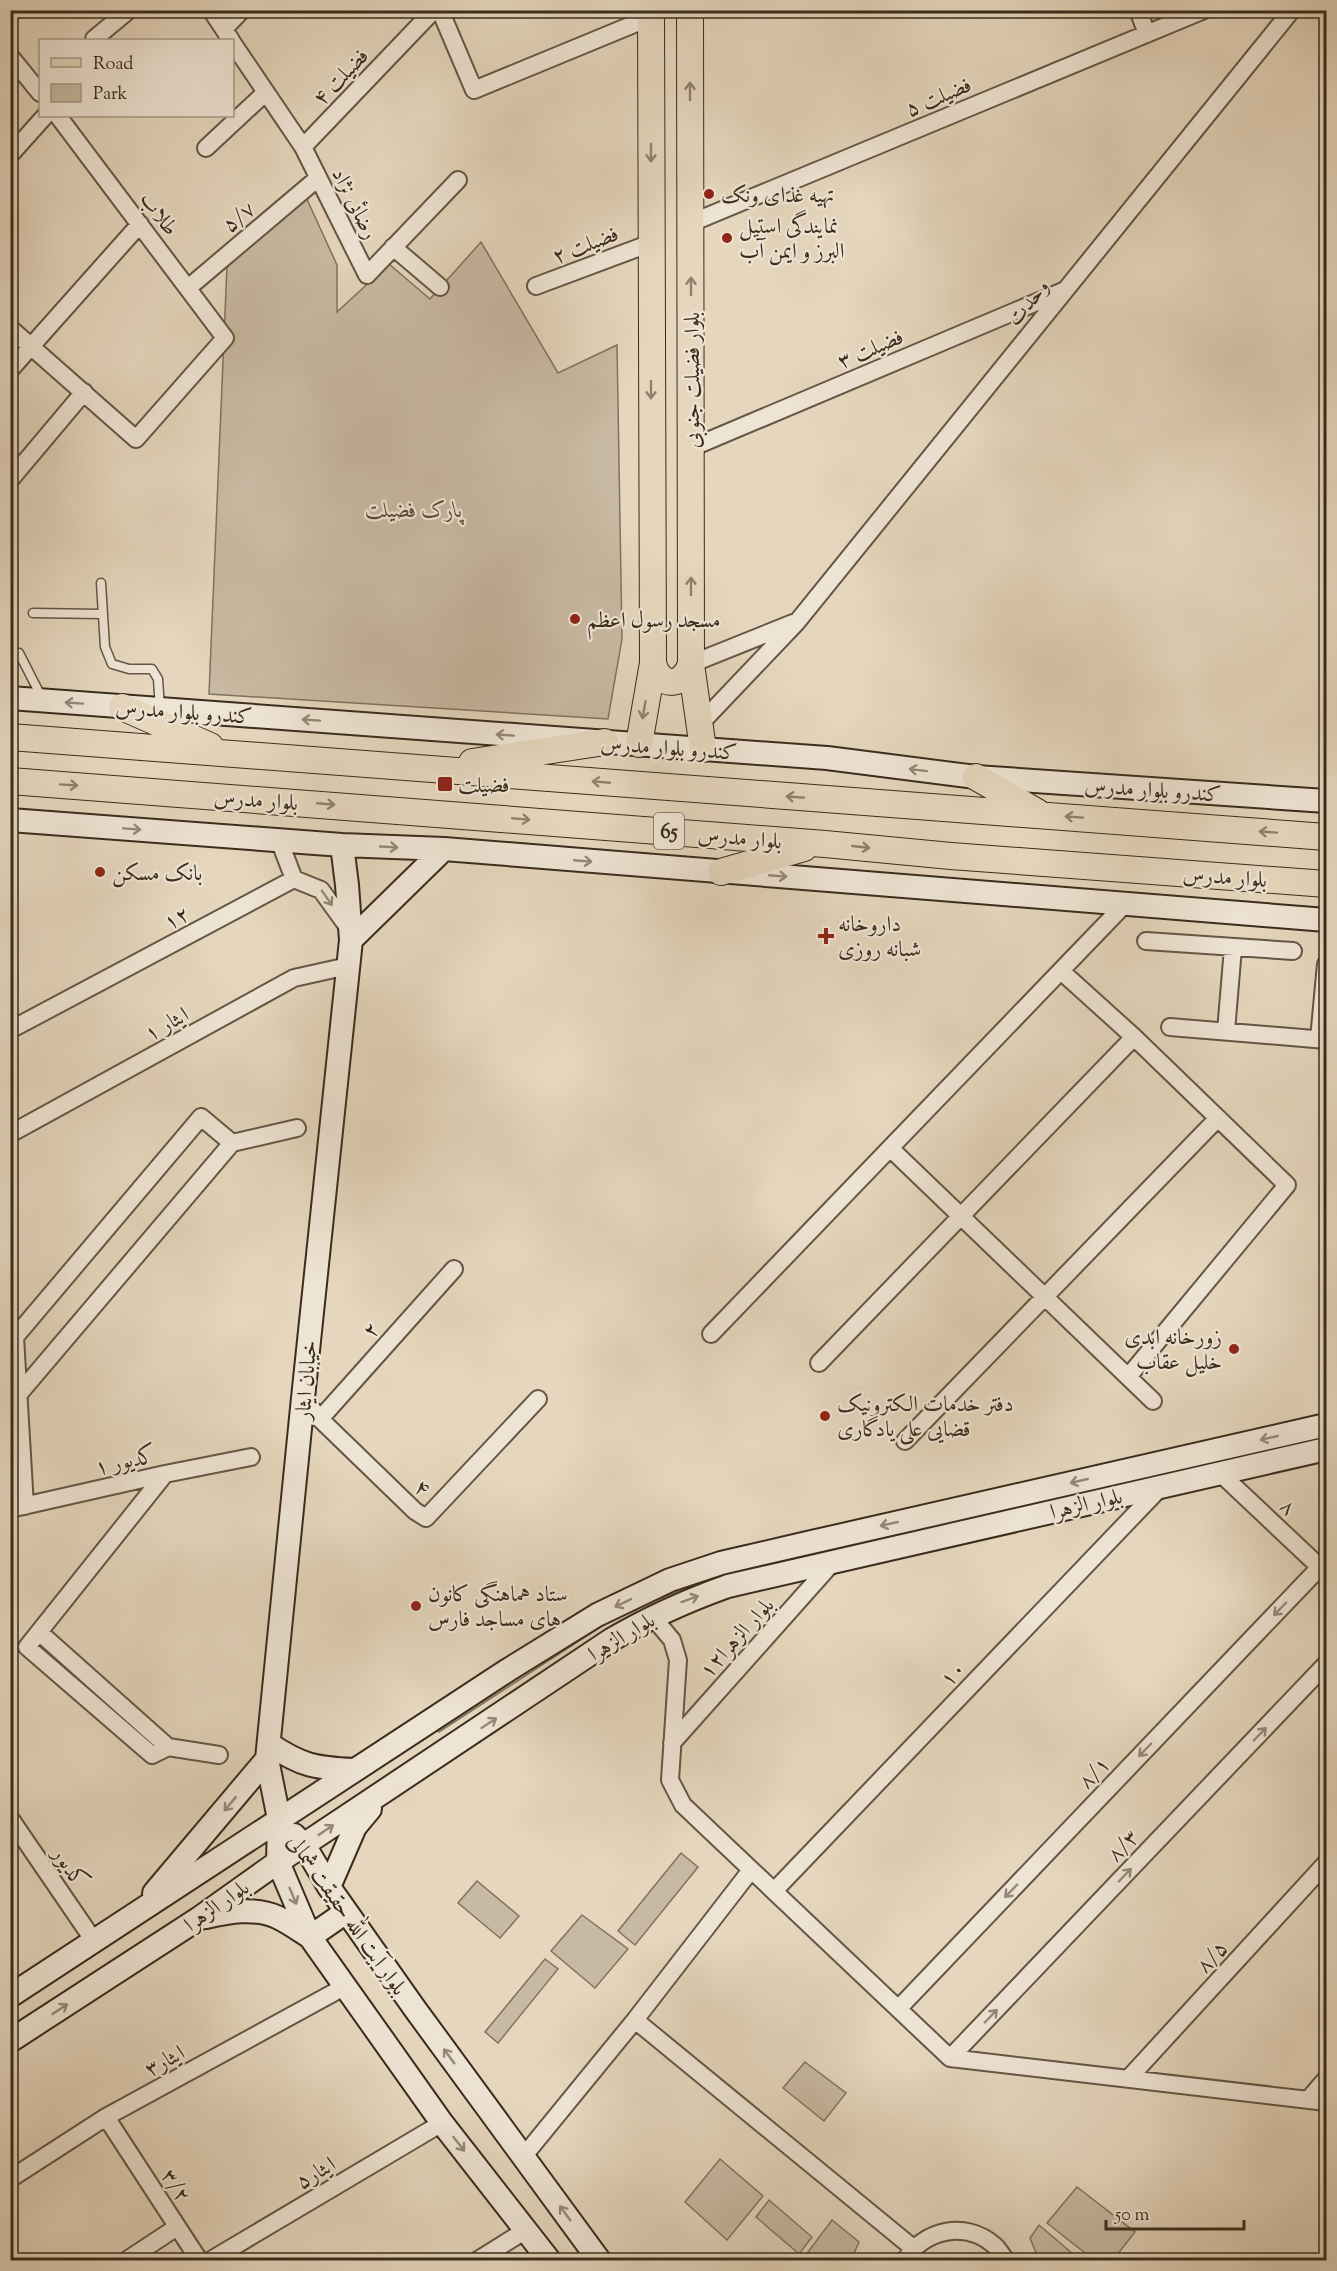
<svg xmlns="http://www.w3.org/2000/svg" width="1337" height="2271" viewBox="0 0 1337 2271" font-family="'Sorts Mill Goudy',Amiri,serif">
  <rect width="100%" height="100%" fill="#e5d6bd"/>
  <filter id="stains"><feTurbulence type="fractalNoise" baseFrequency=".00333" numOctaves="4"/><feColorMatrix values="0 0 0 0 .2 0 0 0 0 .09 0 0 0 0 .02 0 0 0 .5 -.17"/></filter>
  <radialGradient id="worn" r=".72"><stop offset=".6" stop-color="#630" stop-opacity="0"/><stop offset="1" stop-color="#630" stop-opacity=".3"/></radialGradient>
  <!-- green -->
  <path fill="#c8b9a2" stroke="#80725f" stroke-width="1.5" d="M305,195l32,70v47l52,-48 41,35 51,-57 77,131 59,-28 5,294 -14,80 -399,-25 18,-428z
    M1326,1429v10l-594,136 -54,16 -64,27 -175,114 -4,-5 174,-113 55,-26z
    M681,1853l17,14 -63,78 -17,-14z
    M477,1881l42,35 -19,22 -42,-35z
    M582,1915l46,34 -33,39 -44,-37z
    M545,1959l13,10 -60,74 -13,-11z
    M805,2062l41,31 -22,28 -41,-33z
    M720,2159l43,37 -36,44 -42,-38z
    M1077,2187l58,45 -22,28h-19l-47,-37z
    M769,2200l43,37 -13,17 -43,-37z
    M832,2220l27,22 -8,18h-49z
    M1039,2225l41,35h-41l-9,-22z"/>
  <g fill="none" stroke-linecap="round" stroke-linejoin="round">
    <defs>
      <path id="service" d="M101,583l4,64 7,17 17,5h23l6,10 2,30
        M33,613l70,1
        M10,653h9l23,45"/>
      <path id="minor" d="M211,10l20,30
        M440,10l34,80 177,-73
        M1138,10l9,24
        M224,29l18,-19
        M94,39l35,-29
        M232,42l71,105 64,128 91,-95
        M10,56l30,37
        M303,147l131,-137
        M206,148l60,-56
        M10,155l35,-39
        M691,223l513,-213
        M393,247l47,40
        M536,286l115,-43
        M188,288l130,-110
        M10,328l126,111 89,-101 -167,-222
        M10,370l130,-146
        M691,448l372,-157
        M10,480l74,-88
        M691,664l102,-41
        M699,725l98,-103 495,-612
        M279,840l15,39
        M1146,941l147,10
        M1061,971l73,66 153,148 -159,192
        M1170,1027l156,13
        M10,1030l284,-151 27,11 29,40
        M1226,1031l7,-83
        M1319,1039l7,-75
        M10,1134l284,-156 54,-12
        M232,1143l65,-15
        M890,1148l263,253
        M711,1334l414,-430
        M819,1363l315,-326
        M18,1395l214,-252 -31,-26 -186,220 10,169
        M303,1398l17,21 95,92 11,7 112,-119
        M320,1419l134,-150
        M905,1441l313,-323
        M1220,1473l106,100
        M165,1474l-138,173 125,108 16,-8 51,8
        M10,1509l155,-35 86,-17
        M652,1616l20,24 6,20 -8,120 13,25 267,253 376,44
        M39,1632l129,115
        M672,1743l162,-182
        M10,1818l84,123
        M774,1891l387,-404
        M898,2009l422,-442
        M635,2020l278,228
        M950,2058l376,-394
        M1128,2079l198,-216
        M1308,2100l18,-21
        M106,2117l93,143
        M523,2157l112,-137 116,-150
        M10,2179l96,-62 238,-130
        M127,2260l50,-33
        M211,2260l231,-137
        M478,2260l48,-30
        M905,2260c19,-30 60,-40 89,-15 5,4 8,11 12,15"/>
      <path id="secondary" d="M10,698l693,51 124,9 149,19 350,24
        M10,820l332,25 102,4 882,71
        M342,845l5,40 4,55 -48,458 -36,361 12,60 -1,43 32,75 132,186 107,137
        M351,940l93,-91
        M269,1744c33,22 46,24 85,26
        M294,1835l10,10 25,42 86,122 184,251
        M329,1887l26,-60 15,-18
        M154,1893l113,-134
        M206,1917c22,-5 49,-10 71,0 11,5 22,13 33,20l36,-25
        M10,1996l498,-326 89,-55 73,-35 51,-17 82,-19 523,-119
        M10,2041l188,-122 80,-57 333,-222c39,-23 75,-39 117,-54l598,-137"/>
      <path id="primary" d="M690,10l1,654 12,85
        M653,663c6,25 30,25 38,1
        M122,707l88,39
        M10,737l1316,100
        M639,744l14,-81 -2,-653
        M472,762l133,-20
        M976,777l61,35
        M10,781l815,63 126,12 375,28
        M721,872l83,-24"/>
    </defs>
    <!-- service casing -->
    <use href="#service" stroke="#645644" stroke-width="11"/>
    <!-- minor casing -->
    <use href="#minor" stroke="#645644" stroke-width="20"/>
    <!-- secondary casing -->
    <use href="#secondary" stroke="#392c1c" stroke-width="26"/>
    <!-- primary casing -->
    <use href="#primary" stroke="#392c1c" stroke-width="28"/>
    <!-- service -->
    <use href="#service" stroke="#eee4d4" stroke-width="8"/>
    <!-- minor -->
    <use href="#minor" stroke="#eee4d4" stroke-width="16"/>
    <!-- secondary -->
    <use href="#secondary" stroke="#eee4d4" stroke-width="22"/>
    <!-- primary -->
    <use href="#primary" stroke="#e5d6bd" stroke-width="26"/>
  </g>
  <!-- one-way arrows -->
  <defs><path id="oneway-shaft" d="M-6 0H5M1.5-3L5.5 0L1.5 3" fill="none" stroke-width="1.6" stroke-linecap="round" stroke-linejoin="round" transform="scale(1.5)"/></defs>
  <g stroke="#8f816c">
    <use href="#oneway-shaft" transform="translate(690 91) rotate(-90)"/>
    <use href="#oneway-shaft" transform="translate(651 153) rotate(90)"/>
    <use href="#oneway-shaft" transform="translate(691 286) rotate(-90)"/>
    <use href="#oneway-shaft" transform="translate(651 390) rotate(90)"/>
    <use href="#oneway-shaft" transform="translate(691 586) rotate(-90)"/>
    <use href="#oneway-shaft" transform="translate(644 710) rotate(100)"/>
    <use href="#oneway-shaft" transform="translate(601 782) rotate(-175)"/>
    <use href="#oneway-shaft" transform="translate(69 785) rotate(4)"/>
    <use href="#oneway-shaft" transform="translate(795 797) rotate(-176)"/>
    <use href="#oneway-shaft" transform="translate(326 804) rotate(5)"/>
    <use href="#oneway-shaft" transform="translate(1074 817) rotate(-176)"/>
    <use href="#oneway-shaft" transform="translate(521 819) rotate(5)"/>
    <use href="#oneway-shaft" transform="translate(1268 832) rotate(-176)"/>
    <use href="#oneway-shaft" transform="translate(861 847) rotate(6)"/>
  </g>
  <g stroke="#948878">
    <use href="#oneway-shaft" transform="translate(74 703) rotate(-176)"/>
    <use href="#oneway-shaft" transform="translate(311 720) rotate(-176)"/>
    <use href="#oneway-shaft" transform="translate(505 735) rotate(-176)"/>
    <use href="#oneway-shaft" transform="translate(918 770) rotate(-173)"/>
    <use href="#oneway-shaft" transform="translate(132 829) rotate(4)"/>
    <use href="#oneway-shaft" transform="translate(389 847) rotate(3)"/>
    <use href="#oneway-shaft" transform="translate(583 861) rotate(5)"/>
    <use href="#oneway-shaft" transform="translate(778 876) rotate(5)"/>
    <use href="#oneway-shaft" transform="translate(327 898) rotate(55)"/>
    <use href="#oneway-shaft" transform="translate(1269 1438) rotate(167)"/>
    <use href="#oneway-shaft" transform="translate(1079 1481) rotate(167)"/>
    <use href="#oneway-shaft" transform="translate(889 1524) rotate(167)"/>
    <use href="#oneway-shaft" transform="translate(690 1599) rotate(-20)"/>
    <use href="#oneway-shaft" transform="translate(623 1603) rotate(154)"/>
    <use href="#oneway-shaft" transform="translate(1280 1609) rotate(134)"/>
    <use href="#oneway-shaft" transform="translate(489 1723) rotate(-33)"/>
    <use href="#oneway-shaft" transform="translate(1260 1734) rotate(-46)"/>
    <use href="#oneway-shaft" transform="translate(1145 1750) rotate(134)"/>
    <use href="#oneway-shaft" transform="translate(230 1804) rotate(130)"/>
    <use href="#oneway-shaft" transform="translate(326 1830) rotate(-34)"/>
    <use href="#oneway-shaft" transform="translate(1125 1875) rotate(-46)"/>
    <use href="#oneway-shaft" transform="translate(1011 1891) rotate(134)"/>
    <use href="#oneway-shaft" transform="translate(293 1896) rotate(67)"/>
    <use href="#oneway-shaft" transform="translate(60 2009) rotate(-33)"/>
    <use href="#oneway-shaft" transform="translate(991 2016) rotate(-46)"/>
    <use href="#oneway-shaft" transform="translate(449 2056) rotate(-126)"/>
    <use href="#oneway-shaft" transform="translate(459 2144) rotate(52)"/>
    <use href="#oneway-shaft" transform="translate(565 2213) rotate(-126)"/>
  </g>
  <!-- markers -->
  <g fill="#8f2418" stroke="#eee4d4" stroke-width="2">
    <circle cx="709" cy="194" r="6"/>
    <circle cx="727" cy="238" r="6"/>
    <circle cx="575" cy="619" r="6"/>
    <rect x="437" y="776" width="16" height="16" rx="3"/>
    <circle cx="100" cy="872" r="6"/>
    <path d="M823 927h6v6h6v6h-6v6h-6v-6h-6v-6h6z"/>
    <circle cx="1234" cy="1349" r="6"/>
    <circle cx="825" cy="1416" r="6"/>
    <circle cx="416" cy="1606" r="6"/>
  </g>
  <g text-anchor="middle" stroke-width="4.5" stroke-linejoin="round" paint-order="stroke">
    <!-- shield labels -->
    <rect fill="#eee4d4" stroke="#6f6353" stroke-width="1.5" x="654" y="813" width="30" height="36" rx="4.5"/>
    <g font-size="21" font-weight="bold" fill="#392c1c">
      <text x="669" y="838">65</text>
    </g>
    <!-- street labels -->
    <g font-size="22" fill="#392c1c" stroke="#eee4d4">
      <text transform="translate(340 76) rotate(-46)" y="8">فضیلت ۴</text>
      <text transform="translate(938 96) rotate(-23)" y="8">فضیلت ۵</text>
      <text transform="translate(356 203) rotate(63)" y="8">رضائی نژاد</text>
      <text transform="translate(160 213) rotate(53)" y="8">طلاب</text>
      <text transform="translate(238 216) rotate(-40)" y="8">۵/۷</text>
      <text transform="translate(585 244) rotate(-21)" y="8">فضیلت ۲</text>
      <text transform="translate(1027 302) rotate(-51)" y="8">وحدت</text>
      <text transform="translate(870 348) rotate(-23)" y="8">فضیلت ۳</text>
      <text transform="translate(691 380) rotate(-90)" y="8">بلوار فضیلت جنوبی</text>
      <text transform="translate(184 711) rotate(4)" y="8">کندرو بلوار مدرس</text>
      <text transform="translate(669 747) rotate(4)" y="8">کندرو بلوار مدرس</text>
      <text transform="translate(1153 789) rotate(4)" y="8">کندرو بلوار مدرس</text>
      <text transform="translate(256 799) rotate(4)" y="8">بلوار مدرس</text>
      <text transform="translate(740 837) rotate(5)" y="8">بلوار مدرس</text>
      <text transform="translate(1225 876) rotate(4)" y="8">بلوار مدرس</text>
      <text transform="translate(176 917) rotate(-28)" y="8">۱۲</text>
      <text transform="translate(166 1023) rotate(-29)" y="8">ایثار ۱</text>
      <text transform="translate(370 1329) rotate(-48)" y="8">۲</text>
      <text transform="translate(305 1380) rotate(-85)" y="8">خیابان ایثار</text>
      <text transform="translate(125 1460) rotate(-13)" y="8">کدیور ۱</text>
      <text transform="translate(423 1487) rotate(41)" y="8">۴</text>
      <text transform="translate(1086 1503) rotate(-13)" y="8">بلوار الزهرا</text>
      <text transform="translate(1289 1506) rotate(43)" y="8">۸</text>
      <text transform="translate(621 1636) rotate(-31)" y="8">بلوار الزهرا</text>
      <text transform="translate(736 1637) rotate(-48)" y="8">بلوار الزهرا۱۲</text>
      <text transform="translate(952 1673) rotate(-46)" y="8">۱۰</text>
      <text transform="translate(1093 1772) rotate(-46)" y="8">۸/۱</text>
      <text transform="translate(1122 1845) rotate(-46)" y="8">۸/۳</text>
      <text transform="translate(71 1867) rotate(56)" y="8">کدیور</text>
      <text transform="translate(216 1905) rotate(-35)" y="8">بلوار الزهرا</text>
      <text transform="translate(348 1914) rotate(55)" y="8">بلوار آیت الله حقیقت شمالی</text>
      <text transform="translate(1211 1956) rotate(-47)" y="8">۸/۵</text>
      <text transform="translate(164 2060) rotate(-29)" y="8">ایثار۳</text>
      <text transform="translate(315 2172) rotate(-31)" y="8">ایثار۵</text>
      <text transform="translate(177 2185) rotate(57)" y="8">۳/۲</text>
    </g>
    <!-- poi labels -->
    <g font-size="22" fill="#392c1c" stroke="#eee4d4" text-anchor="start">
      <text x="721" y="202">تهیه غذای ونک</text>
      <text x="739" y="233">نمایندگی استيل<tspan x="739" dy="25">البرز و ایمن آب</tspan></text>
      <text x="587" y="627">مسجد رسول اعظم</text>
      <text x="458" y="792">فضیلت</text>
      <text x="112" y="880">بانک مسکن</text>
      <text x="838" y="931">داروخانه<tspan x="838" dy="25">شبانه روزی</tspan></text>
      <text x="1222" y="1344" text-anchor="end">زورخانه ابدی<tspan x="1222" dy="25">خلیل عقاب</tspan></text>
      <text x="837" y="1411">دفتر خدمات الکترونیک<tspan x="837" dy="25">قضایی علی یادگاری</tspan></text>
      <text x="428" y="1601">ستاد هماهنگی کانون<tspan x="428" dy="25">های مساجد فارس</tspan></text>
    </g>
    <!-- park labels -->
    <g font-size="22" font-style="italic" fill="#564837" stroke="#eee4d4">
      <text x="414" y="517">پارک فضیلت</text>
    </g>
  </g>
  <!-- margin -->
  <rect width="1337" height="2271" fill="none" stroke="#e5d6bd" stroke-width="36"/>
  <rect x="12" y="12" width="1313" height="2247" fill="none" stroke="#392c1c" stroke-width="3"/>
  <rect x="18" y="18" width="1301" height="2235" fill="none" stroke="#392c1c" stroke-width="1.5"/>
  <!-- legend -->
  <rect x="39" y="39" width="195" height="78" fill="#eee4d4" stroke="#a69a8a" stroke-width="1.5"/>
  <rect x="51" y="58" width="30" height="9" fill="#e5d6bd" stroke="#a69a8a" stroke-width="1.5"/>
  <text x="93" y="69" font-size="18" fill="#392c1c">Road</text>
  <rect x="51" y="84" width="30" height="18" fill="#c8b9a2" stroke="#a69a8a" stroke-width="1.5"/>
  <text x="93" y="99" font-size="18" fill="#392c1c">Park</text>
  <!-- scale -->
  <path d="M1106 2220v9h138v-9" fill="none" stroke="#392c1c" stroke-width="3"/>
  <text x="1115" y="2220" font-size="18" fill="#392c1c" stroke="#eee4d4" stroke-width="4.5" paint-order="stroke">50 m</text>
  <rect width="100%" height="100%" filter="url(#stains)"/>
  <rect width="100%" height="100%" fill="url(#worn)"/>
</svg>
